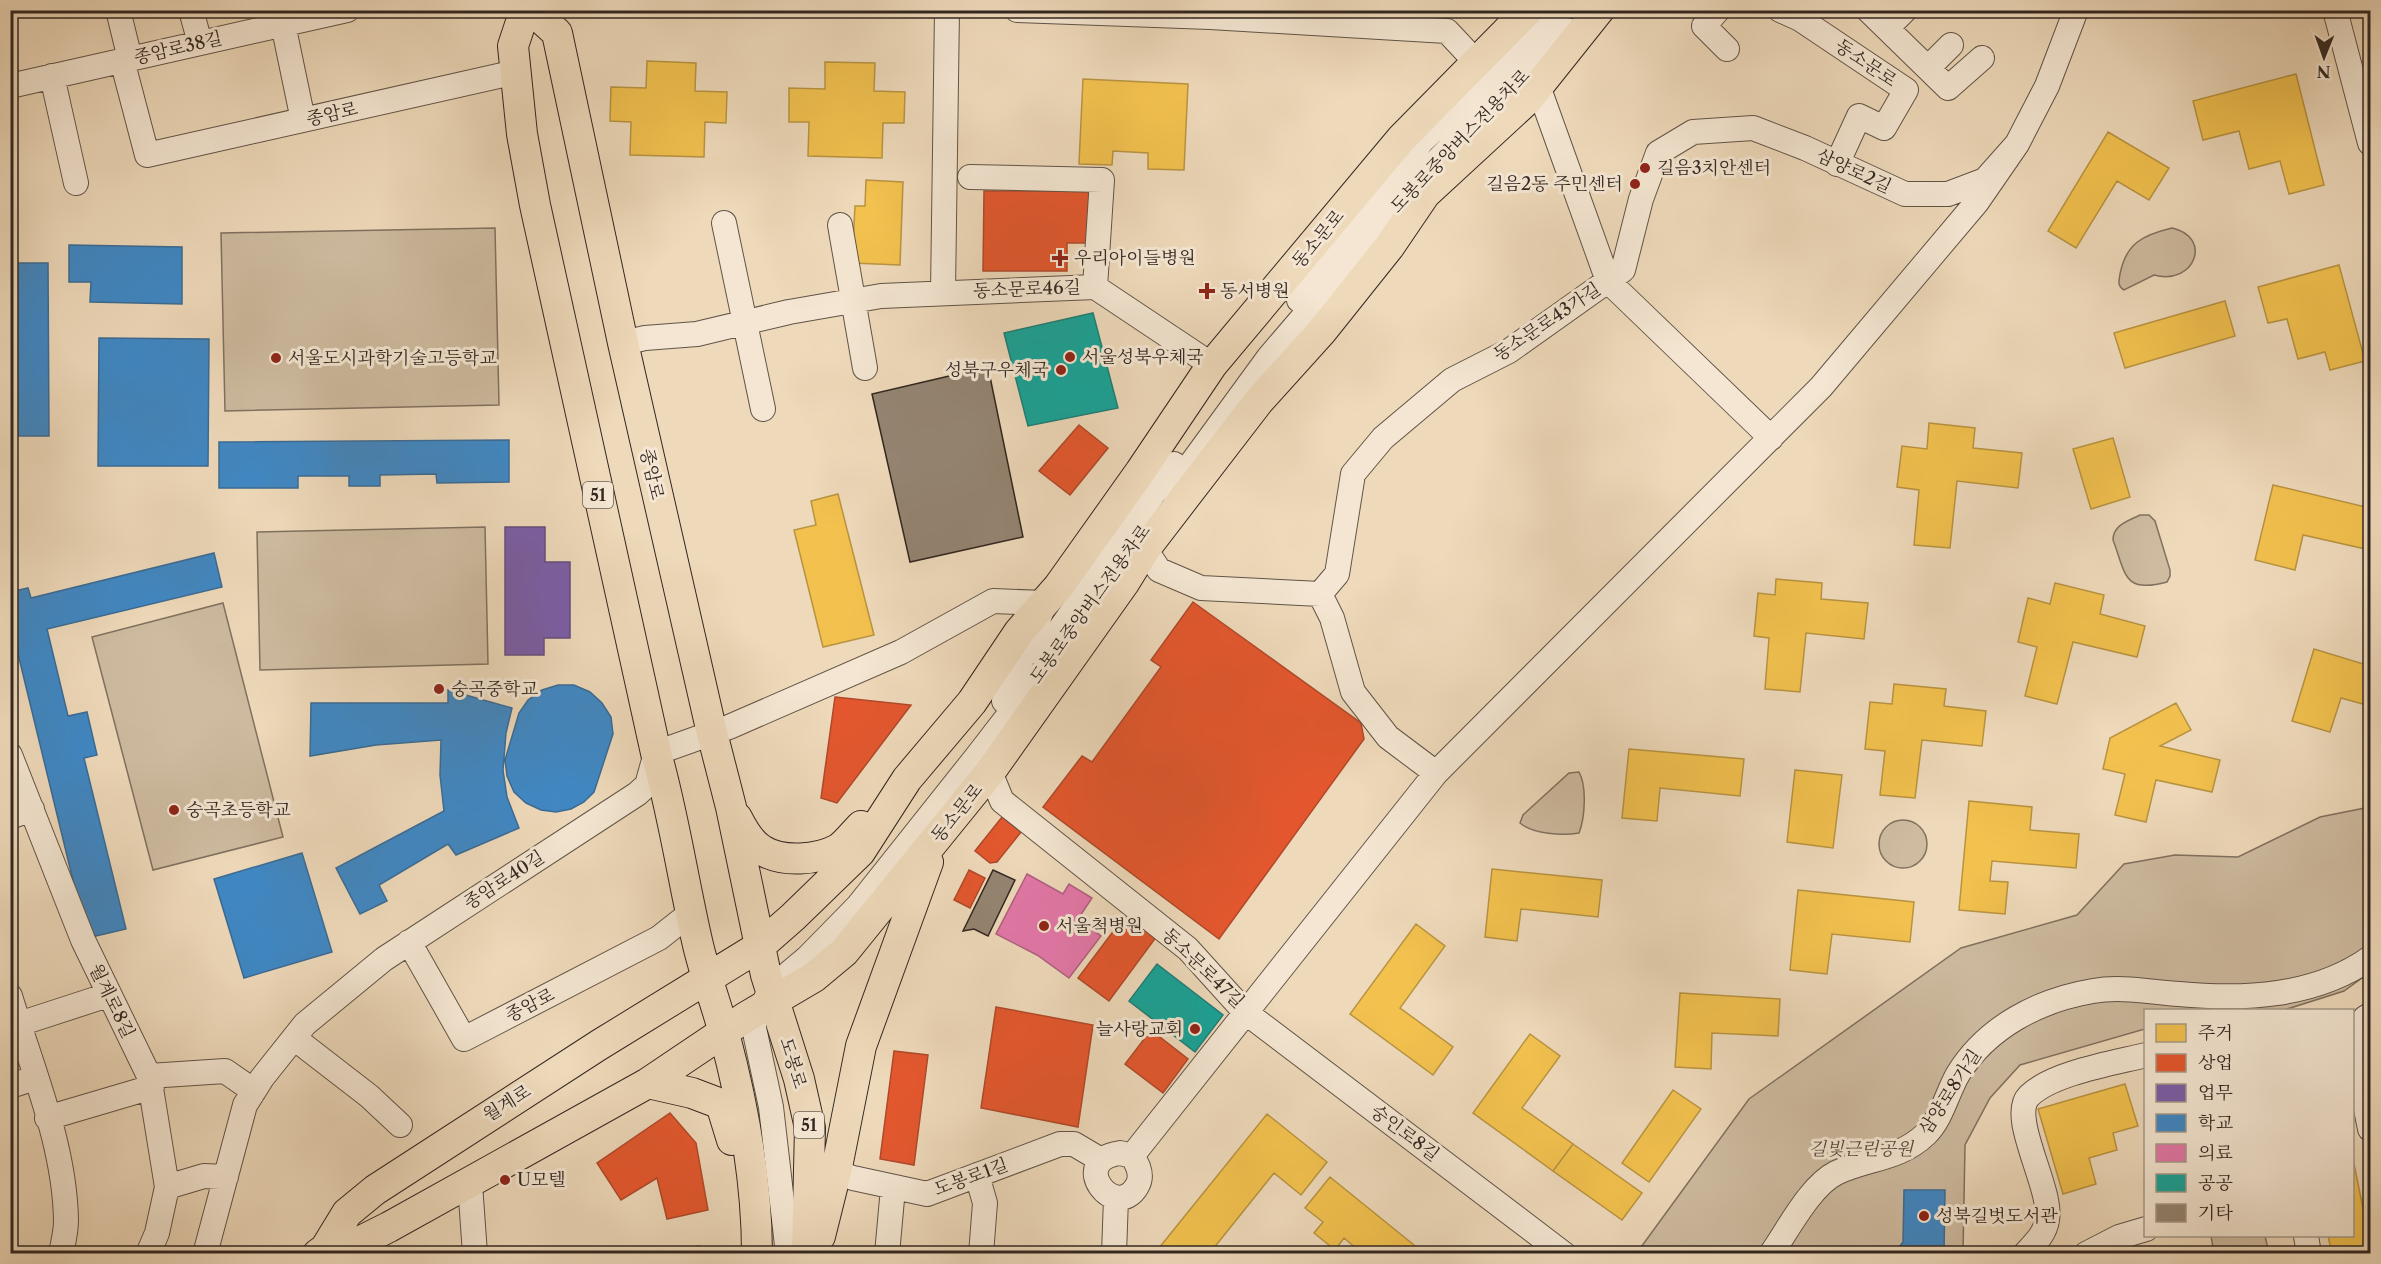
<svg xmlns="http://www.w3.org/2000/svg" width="2381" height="1264" viewBox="0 0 2381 1264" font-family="'Libre Caslon Text','Noto Serif KR',serif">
  <rect width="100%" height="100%" fill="#eed9ba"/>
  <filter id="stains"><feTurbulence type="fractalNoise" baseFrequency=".00333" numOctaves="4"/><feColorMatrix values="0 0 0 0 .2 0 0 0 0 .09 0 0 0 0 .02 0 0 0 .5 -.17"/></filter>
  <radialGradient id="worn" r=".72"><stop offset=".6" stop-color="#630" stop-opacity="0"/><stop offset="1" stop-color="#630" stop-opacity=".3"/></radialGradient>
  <!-- green -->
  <path fill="#cebba0" stroke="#807160" stroke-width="1.5" d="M495,228l4,177 -274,6 -4,-178z
    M2172,228c41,9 23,58 -18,47l-30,15c-7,-4 -5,-9 -4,-16 6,-31 23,-39 52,-46z
    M2140,515h9l6,6 15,49v6l-3,6c-44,12 -41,-8 -54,-42 0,-15 15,-19 27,-25z
    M485,527l3,137 -228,6 -3,-138z
    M223,603l60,234 -130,33 -61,-233z
    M1579,772c8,14 6,46 0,61 -17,3 -46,1 -59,-10l3,-8 46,-42z
    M2370,807v165l-26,19 -60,19h-138l-1,19 -125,36 -30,33 -25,47 -2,108 -327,1 113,-155 212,-151 116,-33 47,-51 51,-9 63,2 82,-40z
    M1879 844a24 24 0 1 1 48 0a24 24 0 1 1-48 0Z
    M2211,1236h54l4,17h-55z"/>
  <!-- homes -->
  <path fill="#f2c14e" stroke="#b89340" stroke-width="1.5" d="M647,61l49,2 -1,28 32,1 -1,31 -21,-1 -1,35 -74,-2 1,-33 -21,-1 1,-34 35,1z
    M825,62l50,1 -1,28 31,1 -1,31h-21l-1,35 -74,-2 1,-34h-20v-34l36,1z
    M2296,74l28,111 -35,9 -9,-33 -31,8 -10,-38 -36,9 -10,-39z
    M1083,79l105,5 -4,86 -36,-1v-16l-35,-2 -1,14 -33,-1z
    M2108,132l61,36 -20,32 -32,-19 -41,67 -28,-17z
    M866,180l37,2 -3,83 -48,-2 3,-57h10z
    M2339,265l26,96 -35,9 -5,-18 -27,7 -11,-40 -19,4 -10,-36z
    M2225,301l10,35 -110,32 -11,-35z
    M1929,423l46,5 -2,20 49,5 -4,35 -61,-7 -7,67 -36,-3 5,-55 -22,-3 5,-41 25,3z
    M2113,438l17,59 -39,12 -18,-60z
    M2273,485l97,23v42l-67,-15 -8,35 -40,-10z
    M838,494l36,141 -51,12 -29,-117 22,-5 -5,-24z
    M1776,579l46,4 -1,16 47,4 -4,36 -58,-6 -6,59 -35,-3 4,-51 -15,-2 4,-43 17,2z
    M2055,583l49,12 -4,19 45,12 -8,31 -64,-15 -16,62 -32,-8 12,-49 -19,-5 10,-44 22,6z
    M2314,649l56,17v40l-29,-8 -11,34 -38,-11z
    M1894,684l52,5 -2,17 42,5 -4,35 -60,-6 -7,58 -35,-3 5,-44 -20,-2 5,-47 22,2z
    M2176,703l15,27 -31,16 60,14 -8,32 -56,-12 -10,42 -31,-7 10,-41 -22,-5 7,-31z
    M1629,749l115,10 -4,37 -80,-8 -3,33 -35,-3z
    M1795,770l47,5 -9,73 -46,-6z
    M1969,801l63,6 -2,23 49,4 -3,34 -84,-7 -2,20 18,1 -3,32 -46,-4z
    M1492,869l110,11 -4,37 -77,-8 -4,32 -32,-4z
    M1798,890l116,12 -4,40 -78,-8 -5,40 -37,-4z
    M1416,924l29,22 -45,62 53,39 -20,28 -83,-61z
    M1680,993l100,6 -2,37 -66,-3 -1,36 -36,-2z
    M1530,1034l30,22 -38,52 51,36 -20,27 -80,-58z
    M2125,1084l13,42 -25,7 4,17 -28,8 7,26 -33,10 -25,-85z
    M1673,1090l28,19 -52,73 -27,-19z
    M1267,1114l60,48 -26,33 -27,-22 -65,81h-44l-6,-6z
    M1573,1144l69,49 -20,27 -69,-49z
    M2352,1154l18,89v11h-38l-4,-18h24z
    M1330,1177l95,77h-62l-19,-16 -9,12 -21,-17 9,-11 -18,-14z
    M2176,1247l1,7h-34z"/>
  <!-- shops -->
  <path fill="#e4572e" stroke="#af492a" stroke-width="1.5" d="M984,191h107l-1,52h-23v28h-84z
    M1079,425l29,23 -38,47 -31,-24z
    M1193,602l168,121 3,16 -145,200 -176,-132 39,-51 10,6 69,-95 -10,-7z
    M835,697l76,8 -74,98 -16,-5z
    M1002,817l19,15 -24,30 -7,1 -15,-12z
    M969,870l16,8 -15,30 -16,-8z
    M1127,913l30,23 -48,65 -31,-23z
    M996,1007l97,18 -15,102 -97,-19z
    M1151,1030l37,29 -25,34 -38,-29z
    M894,1051l34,4 -14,110 -34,-6z
    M670,1113l26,30 12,67 -41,9 -10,-41 -36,22 -24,-37z
    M700,1246l1,8 -75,-1z"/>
  <!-- offices -->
  <path fill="#7b5ea7" stroke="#654e7f" stroke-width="1.5" d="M505,527h40v35h25v76h-26v17h-39z"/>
  <!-- schools -->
  <path fill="#3f88c5" stroke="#3b6b94" stroke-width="1.5" d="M69,245l113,2v57l-92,-2 1,-20h-22z
    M10,263h38l1,173h-39z
    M99,338l110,1 -1,127h-110z
    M509,440v42l-72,1 -1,-9 -56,1v11h-31v-10h-51v12h-79v-46z
    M214,553l8,34 -175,42 21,87 19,-4 10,43 -13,3 42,171 -39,9 -77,-317v-29l18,-4 3,10z
    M558,685h16l16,7 12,11 9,14 2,17 -19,58 -10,10 -13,7 -15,3 -15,-2 -15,-7 -12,-11 -7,-16 -2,-16 14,-47 9,-13 14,-10z
    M448,690l64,18 -6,25 -3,37 4,27 12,31 -63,27 -8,-11 -69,41 8,16 -27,13 -24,-46 108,-57 -4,-36 1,-35 -65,5 -66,11 1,-53h137z
    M302,853l30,99 -88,26 -30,-99z
    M1904,1190h41l-1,64h-50l9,-12z"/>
  <!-- health -->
  <path fill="#e377a8" stroke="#ae5f80" stroke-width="1.5" d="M1027,874l36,20 6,-10 23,14 -14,21 23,17 -32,42 -32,-23 -41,-21z"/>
  <!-- public -->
  <path fill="#17a398" stroke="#1f7e74" stroke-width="1.5" d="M1093,313l25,95 -90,18 -24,-93z
    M1157,964l66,51 -28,37 -66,-51z"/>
  <!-- building -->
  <path fill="#948471" stroke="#322721" stroke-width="1.5" d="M988,367l35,170 -113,25 -38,-168z
    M993,870l22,10 -27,56 -14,-7 -11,2z"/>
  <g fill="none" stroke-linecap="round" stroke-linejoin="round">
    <defs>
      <path id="minor" d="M118,10l12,49
        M191,10l9,33
        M1017,10l193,7 237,14 29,31
        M1718,10l-14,16 23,23
        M1780,10l20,9 106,71 -22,38 -25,-12 -22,48
        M1868,10l80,78 34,-30
        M2335,10l35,133
        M283,24l20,96
        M1887,28l18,-18
        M122,60l25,95 369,-83
        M1928,68l23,-23
        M52,76l24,107
        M10,86l337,-76
        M1538,86l70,195 163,157
        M970,177l132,3 -7,107
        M724,223l39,186
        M840,225l25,143
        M943,292l4,-282
        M1299,300l123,-159 106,-98 31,-33
        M623,343l22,-5 52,-4 92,-22 92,-16 214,-9 117,78
        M1172,490l97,-133 60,-70 87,-105 151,-152
        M1145,549l14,21 42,18 119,6
        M1320,594l17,-20 16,-100 30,-36 69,-58 57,-29 114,-81 18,-71 17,-46 35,-21 60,-4 52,20 100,46h43l37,-14 32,-36 30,-58 29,-76
        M1320,594l12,24 21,74 35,45 48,36
        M1042,655l132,-191
        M10,755l73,185 66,136 18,111 -10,46 -9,21
        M990,772l12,29 186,148 57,63 319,242
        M10,817l22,-8
        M409,942l55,97 195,-101 33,-26
        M10,996c22,73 55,149 56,225 0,11 -3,22 -5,33
        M2370,1015l-5,3 -8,14 -3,17 16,80
        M19,1024l89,-29
        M294,1038l75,58 31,29
        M149,1076l76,-5 29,20
        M10,1086l25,-8
        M47,1118l105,-31
        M1120,1153l12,3c7,10 11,20 5,30 -21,37 -71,-25 -17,-33z
        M1132,1156l304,-383 385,-386 156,-185 40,-58
        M836,1172l17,6 74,16 133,-50h14l27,16
        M977,1175l8,28 -4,51
        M470,1184l5,70
        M167,1187l37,-11 22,1
        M2306,1236l3,18
        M205,1254l40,-149 17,-27 43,-54 79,-65 253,-165 10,-9 9,-32 73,-26 172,-75 92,-51 52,2 -41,98
        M788,1254l-17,-147 -17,-79v-10l8,-10 8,-19 37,-31 51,-52 120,-151 84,-109
        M887,1254l6,-66
        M1114,1254l2,-56
        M1771,1254c17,-24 39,-68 65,-81 31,-15 63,-13 90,-39 16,-16 21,-41 32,-60 29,-47 81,-74 135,-83 28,-5 57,1 86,3 65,6 136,3 191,-36
        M2025,1254c10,-11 20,-20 22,-34 6,-31 -39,-103 -18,-124 23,-23 85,-33 117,-41
        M2086,1254l33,-17 27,-8"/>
      <path id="major" d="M525,10l-12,36 9,88 13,71 121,548c18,63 27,128 42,192 7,30 18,58 26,88 19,71 33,147 33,221
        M532,10l25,23 66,310 89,390 19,74 35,168 33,104 11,49 -3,126
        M737,818c6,12 13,25 25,32 20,13 56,10 76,-1 8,-5 16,-16 23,-23
        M648,1083l44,10 29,11 11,36
        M820,1236l16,-64 25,-126 67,-184
        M325,1249l22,-36 28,-23 224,-145 161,-99 33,-29 67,-65 47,-73 65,-77 47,-70 40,-46 81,-114 72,-107 189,-226 127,-129
        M318,1254l7,-5 34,-7 30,-15 259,-144 98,-66 68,-40 30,-25 146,-180 134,-189 21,-34 113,-147 64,-71 67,-84 36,-53 103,-95 71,-89"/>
    </defs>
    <!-- minor casing -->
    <use href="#minor" stroke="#615447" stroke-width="26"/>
    <!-- major casing -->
    <use href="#major" stroke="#322721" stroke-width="32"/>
    <!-- minor -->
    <use href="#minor" stroke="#f4e6d2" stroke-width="24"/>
    <!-- major -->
    <use href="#major" stroke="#eed9ba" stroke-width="30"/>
  </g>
  <!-- markers -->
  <g fill="#8f2418" stroke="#f4e6d2" stroke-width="2">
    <circle cx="1645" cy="168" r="6"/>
    <circle cx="1635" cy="184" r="6"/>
    <path d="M1057 249h6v6h6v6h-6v6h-6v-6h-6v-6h6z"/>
    <path d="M1204 282h6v6h6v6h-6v6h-6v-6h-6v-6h6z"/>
    <circle cx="1070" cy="357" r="6"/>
    <circle cx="276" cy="358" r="6"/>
    <circle cx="1061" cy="370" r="6"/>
    <circle cx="439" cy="689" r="6"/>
    <circle cx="174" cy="810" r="6"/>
    <circle cx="1044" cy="926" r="6"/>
    <circle cx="1195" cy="1029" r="6"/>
    <circle cx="505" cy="1180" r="6"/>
    <circle cx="1924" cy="1216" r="6"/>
  </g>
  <g text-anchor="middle" stroke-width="6" stroke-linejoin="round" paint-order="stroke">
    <!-- shield labels -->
    <g fill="#f4e6d2" stroke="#6c6056" stroke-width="1.5">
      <rect x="583" y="482" width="30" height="26" rx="4.5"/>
      <rect x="794" y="1112" width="30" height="26" rx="4.5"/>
    </g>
    <g font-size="16" font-weight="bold" fill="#322721">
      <text x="598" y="501">51</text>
      <text x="809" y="1131">51</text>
    </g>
    <!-- street labels -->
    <g font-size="18" fill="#322721" stroke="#f4e6d2">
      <text transform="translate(178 48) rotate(-13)" y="6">종암로38길</text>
      <text transform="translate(1866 63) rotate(34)" y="6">동소문로</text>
      <text transform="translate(332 114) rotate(-13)" y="6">종암로</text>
      <text transform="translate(1460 141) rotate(-46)" y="6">도봉로중앙버스전용차로</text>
      <text transform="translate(1854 171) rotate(25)" y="6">삼양로2길</text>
      <text transform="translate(1318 239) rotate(-50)" y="6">동소문로</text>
      <text transform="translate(1027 289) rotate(-2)" y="6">동소문로46길</text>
      <text transform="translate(1547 322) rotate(-34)" y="6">동소문로43가길</text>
      <text transform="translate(652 474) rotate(77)" y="6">종암로</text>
      <text transform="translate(1090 604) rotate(-54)" y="6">도봉로중앙버스전용차로</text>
      <text transform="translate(957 813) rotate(-51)" y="6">동소문로</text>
      <text transform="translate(504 880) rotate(-33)" y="6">종암로40길</text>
      <text transform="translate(1203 968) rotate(44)" y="6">동소문로47길</text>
      <text transform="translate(112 1001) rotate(64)" y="6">월계로8길</text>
      <text transform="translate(530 1005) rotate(-27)" y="6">종암로</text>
      <text transform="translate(793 1063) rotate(73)" y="6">도봉로</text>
      <text transform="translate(1950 1092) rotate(-57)" y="6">삼양로8가길</text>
      <text transform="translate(507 1103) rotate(-32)" y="6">월계로</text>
      <text transform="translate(1405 1133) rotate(37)" y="6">숭인로8길</text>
      <text transform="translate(971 1177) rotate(-20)" y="6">도봉로1길</text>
    </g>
    <!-- poi labels -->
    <g font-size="18" fill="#322721" stroke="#f4e6d2" text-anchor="start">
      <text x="1657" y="174">길음3치안센터</text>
      <text x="1623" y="190" text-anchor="end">길음2동 주민센터</text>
      <text x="1074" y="264">우리아이들병원</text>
      <text x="1220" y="297">동서병원</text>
      <text x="1082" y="363">서울성북우체국</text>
      <text x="288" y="364">서울도시과학기술고등학교</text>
      <text x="1049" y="376" text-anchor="end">성북구우체국</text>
      <text x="451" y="695">숭곡중학교</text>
      <text x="186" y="816">숭곡초등학교</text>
      <text x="1056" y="932">서울척병원</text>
      <text x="1183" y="1035" text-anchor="end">늘사랑교회</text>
      <text x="517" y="1186">U모텔</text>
      <text x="1936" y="1222">성북길벗도서관</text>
    </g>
    <!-- park labels -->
    <g font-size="18" font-style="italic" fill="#594c41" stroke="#f4e6d2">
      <text x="1861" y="1155">길빛근린공원</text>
    </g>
  </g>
  <!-- margin -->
  <rect width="2381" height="1264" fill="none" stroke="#eed9ba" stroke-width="36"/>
  <rect x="12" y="12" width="2357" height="1240" fill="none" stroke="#322721" stroke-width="3"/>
  <rect x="18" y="18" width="2345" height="1228" fill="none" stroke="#322721" stroke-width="1.5"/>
  <!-- legend -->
  <rect x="2144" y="1009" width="210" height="228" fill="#f4e6d2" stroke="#a69a8b" stroke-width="1.5"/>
  <rect x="2156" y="1024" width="30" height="18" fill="#f2c14e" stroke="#a69a8b" stroke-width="1.5"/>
  <text x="2198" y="1039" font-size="18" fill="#322721">주거</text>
  <rect x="2156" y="1054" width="30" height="18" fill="#e4572e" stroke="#a69a8b" stroke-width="1.5"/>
  <text x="2198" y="1069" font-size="18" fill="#322721">상업</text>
  <rect x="2156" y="1084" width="30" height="18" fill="#7b5ea7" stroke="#a69a8b" stroke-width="1.5"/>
  <text x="2198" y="1099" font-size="18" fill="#322721">업무</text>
  <rect x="2156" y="1114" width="30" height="18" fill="#3f88c5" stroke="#a69a8b" stroke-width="1.5"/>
  <text x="2198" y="1129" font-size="18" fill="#322721">학교</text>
  <rect x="2156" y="1144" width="30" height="18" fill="#e377a8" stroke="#a69a8b" stroke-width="1.5"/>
  <text x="2198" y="1159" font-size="18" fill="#322721">의료</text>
  <rect x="2156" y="1174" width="30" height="18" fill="#17a398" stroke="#a69a8b" stroke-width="1.5"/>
  <text x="2198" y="1189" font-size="18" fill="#322721">공공</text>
  <rect x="2156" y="1204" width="30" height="18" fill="#948471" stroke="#a69a8b" stroke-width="1.5"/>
  <text x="2198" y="1219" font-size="18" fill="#322721">기타</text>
  <!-- north arrow -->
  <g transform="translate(2324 57) rotate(181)" stroke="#f4e6d2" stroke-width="4.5" paint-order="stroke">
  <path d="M0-4.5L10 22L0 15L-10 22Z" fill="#322721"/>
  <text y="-9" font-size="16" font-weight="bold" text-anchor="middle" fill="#322721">N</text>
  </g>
  <rect width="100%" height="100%" filter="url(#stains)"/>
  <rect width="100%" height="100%" fill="url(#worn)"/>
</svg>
